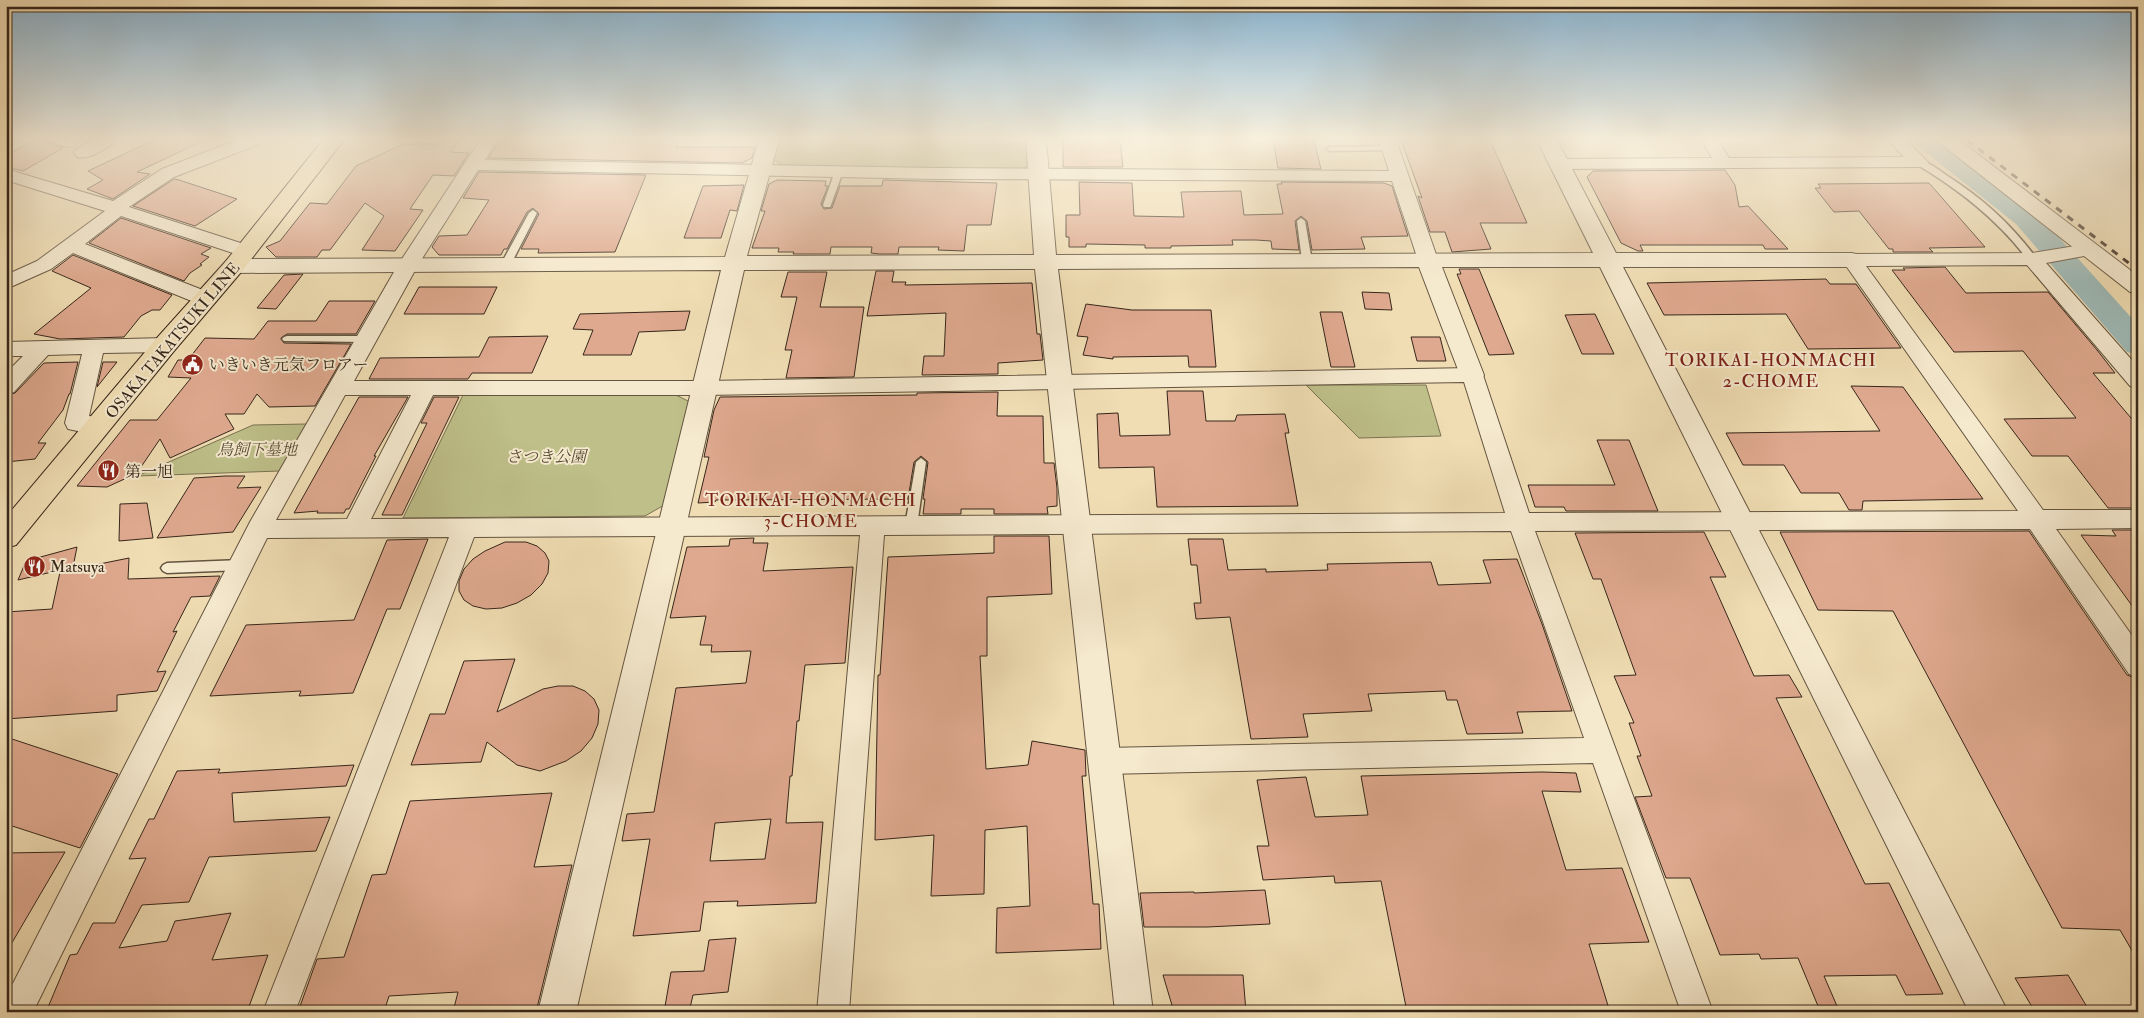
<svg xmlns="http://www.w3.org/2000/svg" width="2144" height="1018" viewBox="0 0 2144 1018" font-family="'IM FELL Double Pica','Noto Serif JP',serif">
  <rect width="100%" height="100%" fill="#f0ddb3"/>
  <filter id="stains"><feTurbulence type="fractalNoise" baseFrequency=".004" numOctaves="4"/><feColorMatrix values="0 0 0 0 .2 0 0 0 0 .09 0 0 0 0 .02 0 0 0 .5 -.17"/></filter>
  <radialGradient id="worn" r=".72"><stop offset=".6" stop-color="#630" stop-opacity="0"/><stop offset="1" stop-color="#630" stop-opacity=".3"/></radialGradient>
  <!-- green -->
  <path fill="#bebf89" stroke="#7a7252" d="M779,140h233l16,5 3,19 -13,7 -235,-5 -9,-6z
    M1306,385h120l15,51 -82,2z
    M672,393l18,9 -24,102 -21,12 -242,2 60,-123z
    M307,424l-27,47 -143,5 116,-51z"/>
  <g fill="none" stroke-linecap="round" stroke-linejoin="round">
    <!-- river -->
    <path fill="#9ebab7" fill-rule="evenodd" d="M1914,140h30l92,72 102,113v30l-11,-3 -111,-128 -98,-78z"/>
  </g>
  <!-- building -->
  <path fill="#dfa98f" stroke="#36261a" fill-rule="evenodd" d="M33,140h9l21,8 -40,23 -17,-4v-11z
    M154,140h51l-68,32 13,2 -37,25 -26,-10 16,-9 -15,-9z
    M440,140h19l-8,12 18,1 -15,23 -21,-1 -23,34 13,1 -28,41 -33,-1 22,-34 -19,-13 -35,47h-8l-5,7h-41l-10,-10 14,-6 30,-38 17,1 29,-38 47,-22h35z
    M501,140h178l-3,7h79l-3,11 -10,5 -254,-5z
    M1063,140h57l3,27h-60z
    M1273,140h41l7,29 -43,-1z
    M1401,140h89l37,83h-47l11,26 -39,3 -7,-20h-15l-12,-36 4,2z
    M1725,170l10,15 4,22 9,-1 40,43h-23l-2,-4h-123l3,6h-5l-17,-8 -34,-66 6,-6z
    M479,172l167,3 -31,77 -77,1 1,-4h-18l18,-35 -6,-6 -6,4 -20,37h-3l-3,6h-62l-7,-8 7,-11 28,-1 22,-35 -26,-2z
    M174,179l5,1 58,19 -42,27 -62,-20z
    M777,180l49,1 -1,5h3l-7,18 3,5 8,-1 8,-22h42l1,-6 114,3 -6,42h-24l-3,26 -26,-1 1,-3h-40l-1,7h-19l-8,-1 1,-6h-41l-1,7h-37l1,-2h-16l1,-4h-27l13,-37h-4l8,-27z
    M1079,182l53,1 2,33 50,1 -3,-25 60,-1 3,24 39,-1 -6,-30h5l-1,-2 103,1 8,3 16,50 -47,1 4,12 -53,1 -5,-29 -6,-5 -6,5 4,29 -27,-1 -1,-8 -15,-1h-24l1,5 -62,1v2h-26v-3l-59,-1v3h-17v-10h-3v-22h14z
    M1929,183l56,64 -56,1 4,4h-40v-3h-4l-30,-38 -25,1 -19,-24h6l-3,-4z
    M744,185l-7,26 -7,-1 -9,28h-37l19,-52z
    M121,218l90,30 -10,6 8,3 -9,7 2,1 -12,8 -6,8 -95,-38z
    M73,255l99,40 -12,15h-8l-11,6 -17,21 -64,2 -26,-5 57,-46 -39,-17z
    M1945,267l21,26 82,-1 49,58 18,23h-22l38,45h7v90h-30l-40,-52h-36l-28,-37 72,-1 -53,-67 -69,1 -62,-82h13l-2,-2z
    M1459,269h20l35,85 -25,1 -32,-81h4z
    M876,271h18l-2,11h14l-1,3 127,-2 5,51h3l3,26 -45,3v11l-76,1 2,-19h20l2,-43 -79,3z
    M788,272h39l-7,35h44l-10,70 -68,1 6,-28h-7l12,-53h-16z
    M303,274l-27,35 -19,-1 27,-33z
    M1826,279l4,5h26l45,64 -93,1 -22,-35 -122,1 -17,-32z
    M419,287h78l-13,27h-80z
    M1362,292l27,1 3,17 -27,-1z
    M329,301h46l-19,33h-69l-6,4 3,5 67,1 -36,62 -46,1 -12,-13 -13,20h-19l9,15 -64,29 -10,-19 -19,28h-9l-1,9 -24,11 -30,-1 53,-66h27l34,-42 -23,-1 10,-17h10l17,-22 49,1 14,-18h48z
    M1086,304l46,6h79l5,57h-27l-1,-11 -75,1v2l-30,-4 5,-18 -11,-1z
    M690,311l-5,19 -46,2 -8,23h-48l10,-25 -20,-1 7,-15z
    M1320,312h22l13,55h-24z
    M1595,314l19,40h-32l-17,-39z
    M548,336l-16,37h-60l-4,6h-99l11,-21 99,-1 10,-20z
    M1411,337h29l6,24h-29z
    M78,362l-8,32h-1l-6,16 -25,33h8l-11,16 -29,3v-66l9,-3 29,-30z
    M103,362h14l-20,25z
    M1851,386l52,1 80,112 -120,2 -1,9h-13l-10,-17h-38l-17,-28h-41l-17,-32 154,-2z
    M1167,391h36l3,30h29l2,-6 48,-1 4,19h-4l13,73 -141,1 -3,-40 -55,1 -2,-54 21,-1 2,23 50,-1z
    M998,392l-1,24h46l1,47h10l3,25v18l-10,1 1,7h-54v-5h-33v5h-38l2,-15h-2l5,-37 -7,-6 -7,6 -6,37 -192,1 -1,2 -17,1 11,-46h-5l10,-47 6,-13 197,-2v-2z
    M359,397h49l-34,59h2l-27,53h-3l-2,4h-27l1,-2 -24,2z
    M434,397h25l-57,118h-20l45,-92h-6z
    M1597,440h32l29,71h-92l-2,-4h-29l-7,-22h87z
    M225,476h20l-8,12 24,-1 -28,45 -76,6 37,-60z
    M147,503l6,35 -34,3 1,-37z
    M2112,530h26v84l-57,-79 35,1z
    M2029,531l98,144 11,4v282l-18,-31 -58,-2 -169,-317 -75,-1 -38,-78z
    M1704,532l22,45h-16l44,99 35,-1 13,22 -26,1 89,186 24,-1 54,111 -37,1 -10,-20 -72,1 13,30h-19l-20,-48 -37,1 -2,-5 -39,1 -30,-77h-24l-31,-81 17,-1 -15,-40h4l-12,-33h5l-20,-47 22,-1 -35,-96h-8l-18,-46z
    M994,536h55l3,58 -65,3v59h-7l6,113 42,-4 4,-24 53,9 1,26h-4l11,128h6l2,45 -105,4 1,-45 33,-2 -3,-80 -42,4 -1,64 -53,2 3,-61 -59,5 3,-165h2l8,-118 106,-4z
    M754,538l-1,5h15l-5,28 90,-4 -8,96 -40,2 -6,56h-2l-5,55h-2l-4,47 37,-1 -7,81 -79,3 1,-5 -34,1 -4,29 -67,5 17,-97 -28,2 5,-27 27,-2 22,-124 70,-5 5,-32 -40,1 1,-7h-12l6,-29 -36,2 17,-71 42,-1 1,-7zM771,819l-6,40 -55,2 5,-38z
    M428,539l-28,70h-13l-34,84 -54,3 2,-5 -91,5 36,-71 108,-5 33,-80z
    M1188,539h35l5,31 38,-1v3l62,-2 -1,-6 104,-2 7,23 53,-2 -8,-23 34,-1 25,65 30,87 -55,1 6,21 -56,1 -10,-34h-10l-2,-9 -77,3 4,17 -69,3 5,23 -57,2 -21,-122 -34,2 -2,-16h7l-4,-38h-6z
    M505,542h21l11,4 8,7 4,8 -1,12 -6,11 -11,11 -14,8 -15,5 -16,1 -13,-3 -9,-6 -5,-9v-10l5,-12 9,-10 12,-8z
    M77,547l-4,20 -55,13 8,-19z
    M129,558l-1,21 92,-3 -10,20 -19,1 -18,35 4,-1 -20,41 9,-1 -9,20 -40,4v16l-111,8v-107l46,-3 8,-37z
    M515,659l-18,53 46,-23 15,-3h15l12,5 9,8 5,11 -1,14 -6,14 -11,13 -15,10 -26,10 -23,-6 -30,-23 -6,20 -70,3 19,-51h15l19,-53z
    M6,737l112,37 -38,74 -74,-24z
    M354,765l-8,21 -114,7 2,29 96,-5 -14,34 -107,6 -20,45 -47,3 -23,43 48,-7 8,-20 56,-8 -19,47 56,-5 -21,57h-201l24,-57 7,-1 16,-31h22l31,-65 -17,1 20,-40h5l23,-48 43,-2 -2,4z
    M1542,772l34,1 5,19 -39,-1 24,79 56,-2 27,74 -60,2 21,68h-203l-26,-131 -46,2 -1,-7 -71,4 -6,-34h12l-12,-66 49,-3 9,40 53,-2 -7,-39z
    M552,793l-18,74 38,-2 -35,143 -84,4 5,-20 -69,4 -5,16h-86l19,-53 27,-2 28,-82 14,-1 24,-73z
    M65,852l-59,101v-100z
    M1265,890l5,34 -63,3h-63l-4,-34 54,-1v1z
    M736,938l-8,54 -35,3 -4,17h-25l7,-40 33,-1 5,-31z
    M1163,975h80l3,37h-72z
    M2068,975l22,37h-55l-20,-34z"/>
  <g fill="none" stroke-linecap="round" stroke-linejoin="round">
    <defs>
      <path id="service" d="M1390,146l4,2 -1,2 -63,1 -4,-2 4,-2z
        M1919,159c10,4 19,10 27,16 35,22 66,50 91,84l-2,2h-6c-31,-41 -69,-71 -113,-97v-4z
        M838,171l4,3 -11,31 -1,2h-6l-1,-2 11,-31z
        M533,210l4,3 -26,51 -5,3 -3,-1 -2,-2 28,-51z
        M1301,218l4,3 7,40 -5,3 -5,-3 -5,-40z
        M287,336h79l5,3 -5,3 -82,-1 -2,-2 2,-2z
        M921,458l5,4 -9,64 -2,3h-8l-2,-3 11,-64z
        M241,560l4,2 2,3 -2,3 -4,2 -74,3 -4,-2 -2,-3 2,-3 4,-2z"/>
      <path id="minor" d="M53,140h24l1,2 -3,4 -6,1 -14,-3z
        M93,140h22l-2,4c-11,6 -23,16 -36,13l-3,-4 3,-4z
        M237,140h25l-2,4 -86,33 -45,30 124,40 3,4 -3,4 -7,2 -7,-2 -118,-39 -36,28 128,50 3,5 -3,5 -7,1 -7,-1 -126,-51 -22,16 -45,20v-14l31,-14 68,-50 -99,-31v-11l107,32 49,-32z
        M480,140h17l-12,20 451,8 453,3 -10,-31h17l42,120 -3,4 -7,2 -7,-2 -3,-4 -26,-79 -456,-2 -458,-9 -60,95 -64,116h351l767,-13 8,2 3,5 46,138 489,-2 -176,-251 3,-4 7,-2 180,-1 56,-9 7,2 3,4 -3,4 -49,9 92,104v21l-8,-2 -103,-121 -161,1 177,244h95v18l-82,1 82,115v33l-9,-3 -99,-145 -495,2 178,481h-32l-88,-249 -488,11 -10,-4 -4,-9 4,-9 10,-4 479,-10 -73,-207 -627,4 -35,477h-32l43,-477 -386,2 -179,475h-32l186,-475 -182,1 -234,474h-27v-15l244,-475 148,-257zM1464,382l41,131 -1134,6 62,-124h272zM345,395h66l-64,124 -71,1z
        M1701,140h17l11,18 175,-1 -16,-17h18l22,22 -3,4 -6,1 -360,2 -6,-1 -3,-4 3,-4 6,-1 153,-1z
        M165,338l7,2 3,5 -3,5 -7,2 -62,1 -14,63 18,3 3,6 -3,6c-12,3 -27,1 -39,-2l-3,-6 17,-69 -34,1 -34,37 -8,2v-21l17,-17h-17v-14z"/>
      <path id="tertiary" d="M759,140h20l-32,116 287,-1 -8,-115h20l10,115 537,-2 -56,-113h20l59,113h236l8,2 3,5 -3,5 -8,2h-229l385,745h-39l-369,-745h-158l42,108 -3,6 -9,2 -9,-2 -3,-6 -41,-108 -361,2 95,743h-38l-80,-743 -291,1 -168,742h-38l183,-742 -487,3 -8,-2 -3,-5 3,-5 8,-2 491,-2z
        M1936,140h23l179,136v18l-8,-2z"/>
      <path id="primary" d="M323,140h21l-102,131 -68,80 -158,194 -10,3v-31l150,-178 70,-78z"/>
    </defs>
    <!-- service casing -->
    <use href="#service" stroke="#645440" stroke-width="3"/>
    <!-- minor casing -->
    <use href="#minor" stroke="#645440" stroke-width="2"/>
    <!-- tertiary casing -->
    <use href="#tertiary" stroke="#645440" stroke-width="2"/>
    <!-- primary casing -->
    <use href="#primary" stroke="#36261a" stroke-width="2"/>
    <!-- service -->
    <use href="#service" fill="#f5e9ce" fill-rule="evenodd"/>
    <!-- minor -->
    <use href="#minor" fill="#f5e9ce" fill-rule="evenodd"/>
    <!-- tertiary -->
    <use href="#tertiary" fill="#f5e9ce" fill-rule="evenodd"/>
    <!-- primary -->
    <use href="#primary" fill="#f0ddb3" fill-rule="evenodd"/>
    <!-- rail -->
    <path stroke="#36261a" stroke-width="3" stroke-dasharray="7 7" stroke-linecap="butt" d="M1967,140l171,130"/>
  </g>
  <!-- sky -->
  <linearGradient id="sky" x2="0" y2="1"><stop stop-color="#8ab6d4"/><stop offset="0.49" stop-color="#f8f0dd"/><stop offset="1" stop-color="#f8f0dd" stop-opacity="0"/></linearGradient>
  <rect width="2144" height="283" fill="url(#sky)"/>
  <!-- icons -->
  <defs>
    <symbol id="civic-disc" viewBox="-11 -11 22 22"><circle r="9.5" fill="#8f2418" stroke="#f5e9ce"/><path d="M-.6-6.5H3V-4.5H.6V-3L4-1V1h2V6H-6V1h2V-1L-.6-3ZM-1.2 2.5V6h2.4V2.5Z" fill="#fff"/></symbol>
    <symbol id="restaurant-disc" viewBox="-11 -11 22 22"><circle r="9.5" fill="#8f2418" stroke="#f5e9ce"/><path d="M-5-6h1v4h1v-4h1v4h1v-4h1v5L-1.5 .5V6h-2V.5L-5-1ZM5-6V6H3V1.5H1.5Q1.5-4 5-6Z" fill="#fff"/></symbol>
  </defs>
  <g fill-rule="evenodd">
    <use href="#civic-disc" x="180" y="352" width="25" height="25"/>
    <use href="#restaurant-disc" x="96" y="458" width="25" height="25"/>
    <use href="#restaurant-disc" x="22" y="554" width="25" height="25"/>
  </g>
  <g text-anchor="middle" stroke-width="4" stroke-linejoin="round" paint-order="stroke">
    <!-- street labels -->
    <g font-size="16" fill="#36261a" stroke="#f5e9ce">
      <text transform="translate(172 340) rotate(-50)" y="6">OSAKA TAKATSUKI LINE</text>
    </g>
    <!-- poi labels -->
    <g font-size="16" fill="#36261a" stroke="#f5e9ce" text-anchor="start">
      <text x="209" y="370">いきいき元気フロアー</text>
      <text x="125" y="477">第一旭</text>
      <text x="50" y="572">Matsuya</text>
    </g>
    <!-- park labels -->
    <g font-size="16" font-style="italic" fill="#584c36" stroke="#f5e9ce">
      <text x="257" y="455">鳥飼下墓地</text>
      <text x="546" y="462">さつき公園</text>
    </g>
    <!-- neighbourhood labels -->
    <g font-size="18" letter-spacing="1" fill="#7a1f14" stroke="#f5e9ce">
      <text x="1771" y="366">TORIKAI-HONMACHI<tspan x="1771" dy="21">2-CHOME</tspan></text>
      <text x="811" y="506">TORIKAI-HONMACHI<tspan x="811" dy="21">3-CHOME</tspan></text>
    </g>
  </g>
  <!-- margin -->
  <rect width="2144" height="1018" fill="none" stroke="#f0ddb3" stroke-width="25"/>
  <rect x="8" y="8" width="2129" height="1003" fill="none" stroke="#36261a" stroke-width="2.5"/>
  <rect x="12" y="12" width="2119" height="993" fill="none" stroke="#36261a"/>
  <rect width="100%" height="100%" filter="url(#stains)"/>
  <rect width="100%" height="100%" fill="url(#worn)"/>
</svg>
